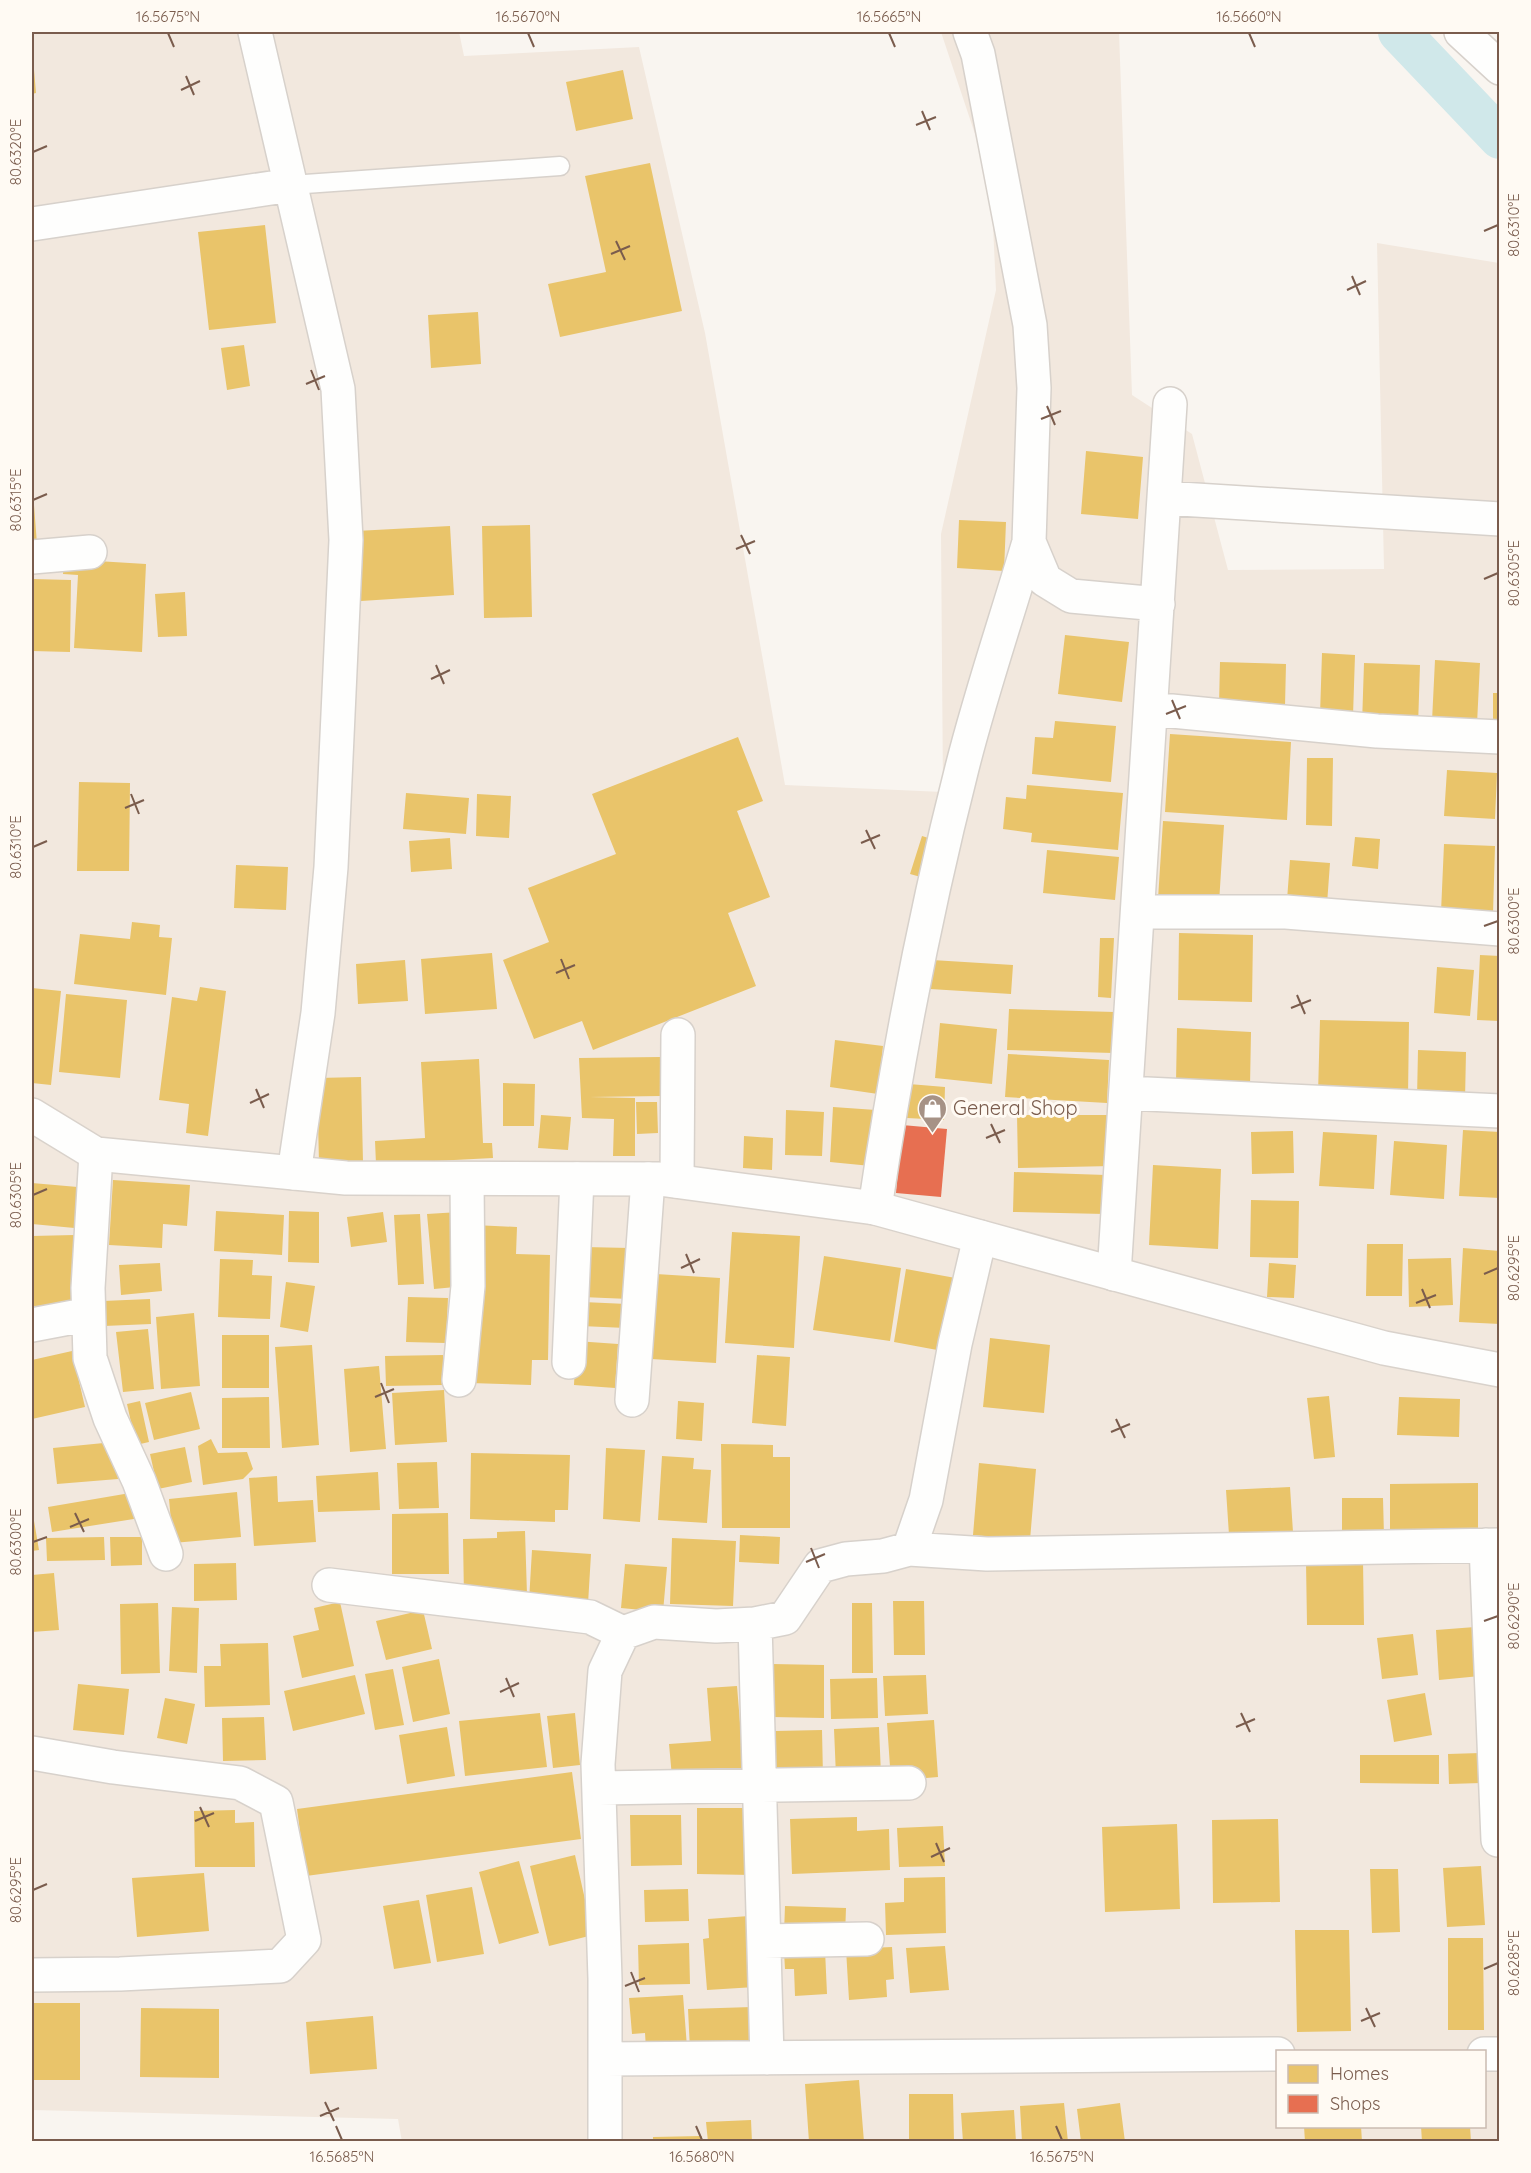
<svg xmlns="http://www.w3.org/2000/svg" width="1531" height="2173" viewBox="0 0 1531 2173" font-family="Quicksand,sans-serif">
  <rect width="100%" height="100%" fill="#f9f5f0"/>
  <!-- residential -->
  <path fill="#f2e8de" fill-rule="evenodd" d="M32,32h427l5,24 175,-9 66,286 80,452 158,7 -2,-258 55,-244 -5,-108 -50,-150h178l13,363 60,39 36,136 156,-1 -7,-326 122,20v1878l-1097,1 -4,-23 -366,-9zM1278,2052h206v74h-206z"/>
  <!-- homes -->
  <path fill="#e9c46a" d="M32,58h1l3,35 -4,1z
    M623,70l10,49 -57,12 -10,-49z
    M650,163l32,148 -122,26 -12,-53 58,-12 -21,-96z
    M265,225l11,98 -67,7 -11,-98z
    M478,312l3,52 -50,4 -3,-53z
    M244,345l6,41 -23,4 -6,-42z
    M1086,451l57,6 -5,62 -57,-5z
    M32,479l5,65h-5z
    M959,520l47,2 -2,49 -47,-3z
    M530,525l2,92 -48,1 -2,-92z
    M450,526l4,69 -93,6 -5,-70z
    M64,559l82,5 -4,88 -68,-4 4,-73 -15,-1z
    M32,579l39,1 -1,72 -38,-1z
    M185,592l2,44 -29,1 -3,-43z
    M1065,635l64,7 -7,60 -64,-8z
    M1322,653l33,2 -2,61 -33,-1z
    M1435,660l45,3 -3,61 -45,-3z
    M1220,662l66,2 -1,42 -66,-1z
    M1364,663l56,2 -2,61 -56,-2z
    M1493,693h7v33l-7,-1z
    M1055,721l61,5 -5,56 -79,-8 3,-37 18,1z
    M1170,734l121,8 -4,78 -122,-8z
    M738,737l25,64 -26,10 33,86 -42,16 28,73 -163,64 -11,-29 -48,18 -31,-79 46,-18 -21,-54 88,-34 -24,-60z
    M1307,758h26l-1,68 -26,-1z
    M1447,770l50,3 -2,46 -51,-3z
    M79,782l51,1 -1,88h-52z
    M1027,785l96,8 -5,57 -87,-8 1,-9 -29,-4 3,-32 20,2z
    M406,793l63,5 -3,36 -63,-5z
    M477,794l34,2 -2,42 -33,-2z
    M1163,821l61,4 -5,78 -61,-4z
    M922,836l16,5 -10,38 -18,-5z
    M1355,837l25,2 -2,30 -26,-3z
    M450,838l2,31 -41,3 -2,-31z
    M1444,844l51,2 -2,68 -52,-2z
    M1047,850l72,7 -4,43 -72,-7z
    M1290,860l40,3 -3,41 -40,-4z
    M236,865l52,2 -2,43 -52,-2z
    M132,922l28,3 -1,12 13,1 -6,57 -92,-11 6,-50 50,5z
    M1179,933l74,2 -1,67 -74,-2z
    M1100,938h14l-3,60 -13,-1z
    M492,953l5,56 -72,5 -4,-55z
    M1480,955l20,1v65l-23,-1z
    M405,960l3,41 -50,3 -2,-40z
    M932,960l81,5 -2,29 -81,-5z
    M1437,967l37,3 -4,46 -36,-3z
    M200,987l26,4 -18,145 -22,-3 3,-29 -30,-4 13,-103 25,4z
    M32,988l29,3 -10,94 -19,-2z
    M66,994l61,6 -7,78 -61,-6z
    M1009,1009l106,3 -2,41 -106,-3z
    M1320,1020l89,2 -1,74 -90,-2z
    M940,1023l57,6 -5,55 -57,-6z
    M1177,1028l74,4 -1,54 -74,-4z
    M835,1040l48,6 -5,48 -48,-7z
    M1418,1050l48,2 -1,48 -48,-2z
    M1008,1054l101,6 -2,43 -102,-6z
    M660,1057l1,39 -71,1 45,1v58h-22l1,-37 -32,-1 -3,-60z
    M479,1059l4,84h9l1,15 -117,6 -1,-23 50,-3 -4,-76z
    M361,1077l2,85 -44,1 -2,-85z
    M503,1083l32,1 -1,42h-31z
    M909,1084l36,3 -1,33 -37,-2z
    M636,1102h21l1,31 -21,1z
    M833,1107l43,3 -5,56 -41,-4z
    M786,1110l38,2 -2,44 -37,-1z
    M541,1115l30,2 -3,33 -30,-2z
    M1017,1115h94l1,51 -94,2z
    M1463,1130l37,2v66l-41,-2z
    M1293,1131l1,42 -42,1 -1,-42z
    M1323,1132l54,3 -3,54 -55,-3z
    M744,1136l29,2 -1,32 -29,-2z
    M1394,1141l53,4 -3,54 -54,-4z
    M1153,1165l68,4 -3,80 -69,-4z
    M1014,1172l92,3 -1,39 -92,-2z
    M113,1180l77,5 -3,41 -24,-2 -1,24 -53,-3z
    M32,1183l57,5 -4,41 -53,-5z
    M1251,1200l48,1 -1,57 -48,-1z
    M216,1211l68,4 -2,40 -68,-4z
    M289,1211l30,1v51l-31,-1z
    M383,1212l4,30 -36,5 -4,-30z
    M459,1212l7,74 -32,3 -7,-75z
    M420,1214l4,70 -26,1 -4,-70z
    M474,1225l43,2 -1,27 34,1 -2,105h-16l-1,25 -61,-2z
    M732,1232l68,4 -6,112 -69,-5z
    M74,1235l1,70 -43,1v-70z
    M1367,1244h36l-1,52h-36z
    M584,1247l46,1 -1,51 -47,-2z
    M1463,1248l37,3v73l-41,-2z
    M824,1256l77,12 -11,73 -77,-11z
    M1451,1258l2,47 -44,2 -1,-48z
    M220,1259l33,1 -1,15 20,1 -2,43 -52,-2z
    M160,1263l2,28 -41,4 -2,-30z
    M1269,1263l27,2 -2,33 -27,-1z
    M906,1269l55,10 -13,73 -54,-10z
    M656,1274l64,4 -4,85 -65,-4z
    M286,1282l29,4 -7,46 -28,-5z
    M408,1297l40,1 -2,45 -40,-1z
    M150,1299l1,25 -47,2 -1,-25z
    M583,1302l44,2 -1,24 -45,-2z
    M194,1313l6,73 -39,3 -5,-72z
    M148,1329l6,60 -31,3 -7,-60z
    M222,1335h47v53h-47z
    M990,1338l60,7 -6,68 -61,-6z
    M576,1341l42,3 -3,44 -41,-3z
    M312,1345l7,100 -37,3 -7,-101z
    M72,1351l13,56 -53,12v-59z
    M443,1355v30l-57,1 -1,-30z
    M757,1355l33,2 -4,69 -34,-3z
    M379,1366l7,83 -36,3 -6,-83z
    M444,1390l3,52 -52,3 -3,-52z
    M191,1392l9,37 -46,11 -9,-37z
    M1329,1396l6,61 -21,2 -7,-61z
    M269,1397l1,51h-48v-50z
    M1399,1397l61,2 -1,38 -62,-2z
    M140,1401l9,41 -13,3 -9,-41z
    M678,1401l26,2 -2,38 -26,-2z
    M211,1439l7,14 29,-1 6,17 -10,10 -40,6 -5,-39z
    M114,1442l4,37 -61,5 -4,-36z
    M721,1444l52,1v12h17v71h-68z
    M185,1447l7,35 -34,7 -8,-35z
    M606,1448l39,2 -5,72 -37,-3z
    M471,1453l99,2 -2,55h-13v12l-85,-3z
    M662,1456l32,2 -1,11 18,1 -4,53 -49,-3z
    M437,1462l2,46 -40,1 -2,-46z
    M979,1463l57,6 -6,71 -57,-5z
    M378,1472l2,38 -62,2 -2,-36z
    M277,1476l1,26 35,-2 3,42 -62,4 -5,-68z
    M1478,1483v52l-88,1v-52z
    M1290,1487l3,45 -64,3 -3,-45z
    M1497,1490h3v48h-3z
    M136,1492l4,26 -88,14 -4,-25z
    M237,1492l4,45 -68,6 -4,-44z
    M1342,1498h41l1,38h-42z
    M32,1509l7,41 -7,1z
    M448,1513l1,61h-57v-60z
    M525,1531l2,64 -63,2 -1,-58 34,-1v-6z
    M740,1535l40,2 -1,27 -40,-2z
    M104,1537l1,23 -58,1 -1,-23z
    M110,1537h32v28l-31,1z
    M672,1538l64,3 -3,65 -63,-2z
    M532,1550l59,4 -3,50 -59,-3z
    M1363,1561l1,64h-57l-1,-63z
    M236,1563l1,37 -43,1v-37z
    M625,1564l42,3 -4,45 -42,-4z
    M54,1573l5,57 -27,2v-57z
    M893,1601h31l1,54h-31z
    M340,1602l14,64 -52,12 -9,-42 26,-6 -5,-22z
    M158,1603l2,70 -39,1 -1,-70z
    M852,1603h20l1,70h-21z
    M172,1607l27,1 -2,65 -28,-2z
    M423,1610l9,39 -46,11 -10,-39z
    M1475,1627l5,49 -41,4 -3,-50z
    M1413,1634l5,41 -36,4 -5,-41z
    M268,1643l2,62 -65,2 -1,-41h17l-1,-22z
    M439,1659l11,55 -37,8 -11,-55z
    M772,1664l52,1v53l-53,-1z
    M393,1669l11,56 -29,5 -10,-56z
    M355,1675l10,39 -72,17 -9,-40z
    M926,1675l2,39 -43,2 -2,-40z
    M877,1678l1,40 -47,1 -1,-40z
    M78,1684l51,5 -5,46 -51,-5z
    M737,1686l7,86 -72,5 -3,-33 42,-3 -4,-53z
    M1425,1693l7,42 -38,7 -7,-42z
    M165,1698l30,6 -8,40 -30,-6z
    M540,1713l7,54 -82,9 -6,-55z
    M575,1713l5,52 -27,3 -6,-52z
    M264,1717l2,43 -43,1 -1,-43z
    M934,1720l4,57 -47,4 -4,-58z
    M447,1727l8,49 -48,8 -8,-49z
    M879,1727l2,48 -45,1 -2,-47z
    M822,1730l1,47 -47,1 -1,-47z
    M1480,1753l1,30 -32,1 -1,-30z
    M1360,1755h79v29l-79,-1z
    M572,1772l9,67 -275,37 -9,-67z
    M697,1808h56l-1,67 -55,-1z
    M235,1810v13l19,-1 1,45h-60l-1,-56z
    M630,1815h51l1,50 -51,1z
    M857,1817v14l32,-2 1,41 -98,4 -2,-55z
    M1278,1819l2,83 -67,1 -1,-83z
    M1177,1824l3,85 -75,3 -3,-85z
    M943,1826l2,40 -46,1 -2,-39z
    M575,1855l18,80 -44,11 -19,-80z
    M519,1861l20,72 -40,11 -20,-72z
    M1481,1866l4,59 -38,2 -4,-59z
    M1370,1869h28l2,63 -28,1z
    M204,1873l5,58 -72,6 -5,-59z
    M945,1877l1,56 -60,2 -1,-32 19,-1v-24z
    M472,1887l12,67 -47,8 -11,-67z
    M688,1889l1,32 -44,1 -1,-32z
    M419,1900l12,63 -37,6 -11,-63z
    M785,1906l61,2 -1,28 -61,-3z
    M749,1916l6,71 -48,3 -4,-51 6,-1 -1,-19z
    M1295,1930h54l2,101 -54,1z
    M1448,1938h35l1,92h-36z
    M689,1943l1,41 -51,1 -1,-40z
    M945,1946l4,44 -39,3 -4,-45z
    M892,1947l2,32 -8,1 1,17 -38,3 -3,-51z
    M825,1950l2,44 -32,2 -1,-27h-9l-1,-17z
    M683,1995l4,52 -41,2 -1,-16 -13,1 -3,-36z
    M32,2003h48v77h-48z
    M752,2007l2,41 -64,2 -2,-41z
    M141,2008l78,1v69l-79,-1z
    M373,2016l4,53 -67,5 -4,-52z
    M859,2080l5,62h-55l-4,-58z
    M909,2094h44l1,48h-45z
    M1064,2103l4,39h-46l-2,-36z
    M1120,2103l5,39h-44l-4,-33z
    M1014,2110l2,32h-53l-2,-29z
    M751,2120l1,22h-44l-2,-20z
    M1304,2126h57l1,16h-57z
    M1421,2126h49l1,16h-49z
    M702,2136v6h-49v-5z"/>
  <!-- shops -->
  <path fill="#e76f51" d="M902,1125l45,4 -6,68 -45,-4z"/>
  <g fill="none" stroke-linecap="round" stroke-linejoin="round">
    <!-- canal -->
    <path stroke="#d0e8ea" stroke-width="42" d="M1399,32l101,106"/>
    <defs>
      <path id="service" d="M291,185l269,-19"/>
      <path id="minor" d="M255,32l83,357 8,151 -15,327 -13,146 -24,160
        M970,32l8,22 52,271 4,63 -5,154 16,38 26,16 87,8
        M1461,32l39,36
        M32,224l259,-39
        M1164,498l336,21
        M32,557l58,-5
        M1151,709l226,22 123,6
        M1138,912h148l214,17
        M1126,1093l374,18
        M96,1154l-8,134 2,70 20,60 29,63 27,73
        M677,1181l1,-146
        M875,1208c22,-148 50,-295 87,-440 19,-76 45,-151 67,-226
        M1114,1274l56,-870
        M32,1325l42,-8 13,2
        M569,1362l8,-183
        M459,1380l9,-94 -1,-106
        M632,1400l16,-221
        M1486,1545l12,295
        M909,1549l78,5 513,-9
        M329,1585l261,32 33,16
        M755,1624l12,434
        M32,1753l81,14 127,16 36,19 28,138 -24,26 -160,8 -88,1
        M599,1788l310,-5
        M764,1941l103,-2
        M1484,2054h16
        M605,2059l673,-5
        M605,2142v-163l-7,-215 7,-93 18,-38 31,-11 62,4 39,-2 30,-6 35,-52 26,-7 37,-3 26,-7 17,-49 29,-156 25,-107"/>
      <path id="secondary" d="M32,1115l64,39 250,24 313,1 216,29 509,140 116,22"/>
    </defs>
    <!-- service casing -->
    <use href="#service" stroke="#d7d1cb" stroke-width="21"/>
    <!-- minor casing -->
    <use href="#minor" stroke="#d7d1cb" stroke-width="36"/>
    <!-- secondary casing -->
    <use href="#secondary" stroke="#d9d2cb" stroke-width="36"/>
    <!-- service -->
    <use href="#service" stroke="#fefefd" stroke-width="18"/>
    <!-- minor -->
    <use href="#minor" stroke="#fefefd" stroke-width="33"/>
    <!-- secondary -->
    <use href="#secondary" stroke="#fefefd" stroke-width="33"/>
  </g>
  <!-- ticks -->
  <path fill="none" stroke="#7a5c4d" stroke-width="2" d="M168,33l6,14M528,33l6,14M889,33l6,14M1249,33l6,14M186,76l8,19M181,90l19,-9M922,111l8,19M916,125l20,-8M33,152l14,-6M1484,231l14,-6M616,241l9,19M611,254l19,-8M1352,276l8,19M1347,290l19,-9M311,370l8,20M306,384l19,-8M1047,406l8,19M1041,419l20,-8M33,500l14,-6M741,535l9,19M736,549l19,-8M1484,579l14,-6M436,665l8,19M431,679l19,-9M1172,700l8,19M1166,714l20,-8M131,794l8,20M125,808l19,-8M866,830l9,19M861,843l19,-8M33,847l14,-6M1484,926l14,-5M561,959l8,20M556,973l19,-8M1297,995l8,19M1291,1008l20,-8M256,1089l8,19M250,1103l19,-9M991,1124l9,19M986,1138l19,-8M33,1195l14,-6M686,1254l8,19M681,1268l19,-9M1484,1274l14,-6M1422,1289l8,19M1416,1303l20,-8M381,1383l8,20M375,1397l19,-8M1116,1419l9,19M1111,1432l19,-8M75,1513l9,19M70,1527l19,-8M33,1542l14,-5M811,1548l8,20M806,1562l19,-8M1484,1621l14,-5M506,1678l8,19M500,1692l19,-9M1241,1713l9,19M1236,1727l19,-8M200,1807l9,20M195,1821l19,-8M936,1843l8,19M931,1857l19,-9M33,1890l14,-6M1484,1969l14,-6M631,1972l8,20M625,1986l20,-8M1366,2008l9,19M1361,2021l19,-8M325,2102l9,19M320,2116l19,-8M336,2126l6,14M696,2126l6,14M1056,2126l6,14"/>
  <!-- icons -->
  <defs>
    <symbol id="shop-pin" viewBox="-11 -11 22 30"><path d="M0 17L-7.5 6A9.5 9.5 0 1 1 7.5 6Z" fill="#a69286" stroke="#fffaf3"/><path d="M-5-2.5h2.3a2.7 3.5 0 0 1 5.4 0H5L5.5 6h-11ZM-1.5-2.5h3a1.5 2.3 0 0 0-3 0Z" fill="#fff"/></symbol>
  </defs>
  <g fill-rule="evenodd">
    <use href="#shop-pin" x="916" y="1092" width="33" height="45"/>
  </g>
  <g text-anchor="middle" stroke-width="6" stroke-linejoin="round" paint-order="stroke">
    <!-- poi labels -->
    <g font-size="20" fill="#7a5c4d" stroke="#fffaf3" text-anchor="start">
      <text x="953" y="1115">General Shop</text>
    </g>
  </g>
  <!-- border -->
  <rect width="1531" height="2173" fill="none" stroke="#fffaf3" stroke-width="66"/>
  <!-- legend -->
  <rect x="1276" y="2050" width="210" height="78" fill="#fffaf3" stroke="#cabbb1" stroke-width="1.5"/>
  <rect x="1288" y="2065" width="30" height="18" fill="#e9c46a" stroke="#cabbb1" stroke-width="1.5"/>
  <text x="1330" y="2080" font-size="18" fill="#7a5c4d">Homes</text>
  <rect x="1288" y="2095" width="30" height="18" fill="#e76f51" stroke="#cabbb1" stroke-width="1.5"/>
  <text x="1330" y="2110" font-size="18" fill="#7a5c4d">Shops</text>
  <rect x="33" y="33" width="1465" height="2107" fill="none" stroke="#7a5c4d" stroke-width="2"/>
  <g font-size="15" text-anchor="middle" fill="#7a5c4d">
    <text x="168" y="22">16.5675°N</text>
    <text x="528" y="22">16.5670°N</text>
    <text x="889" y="22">16.5665°N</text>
    <text x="1249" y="22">16.5660°N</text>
    <text transform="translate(16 152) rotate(-90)" y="5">80.6320°E</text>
    <text transform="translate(1514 225) rotate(-90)" y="5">80.6310°E</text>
    <text transform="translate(16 500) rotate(-90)" y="5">80.6315°E</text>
    <text transform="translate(1514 573) rotate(-90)" y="5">80.6305°E</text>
    <text transform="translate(16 847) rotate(-90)" y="5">80.6310°E</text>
    <text transform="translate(1514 921) rotate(-90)" y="5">80.6300°E</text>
    <text transform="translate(16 1195) rotate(-90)" y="5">80.6305°E</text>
    <text transform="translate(1514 1268) rotate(-90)" y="5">80.6295°E</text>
    <text transform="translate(16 1542) rotate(-90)" y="5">80.6300°E</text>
    <text transform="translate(1514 1616) rotate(-90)" y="5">80.6290°E</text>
    <text transform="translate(16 1890) rotate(-90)" y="5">80.6295°E</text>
    <text transform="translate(1514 1963) rotate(-90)" y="5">80.6285°E</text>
    <text x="342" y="2162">16.5685°N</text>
    <text x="702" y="2162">16.5680°N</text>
    <text x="1062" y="2162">16.5675°N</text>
  </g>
</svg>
